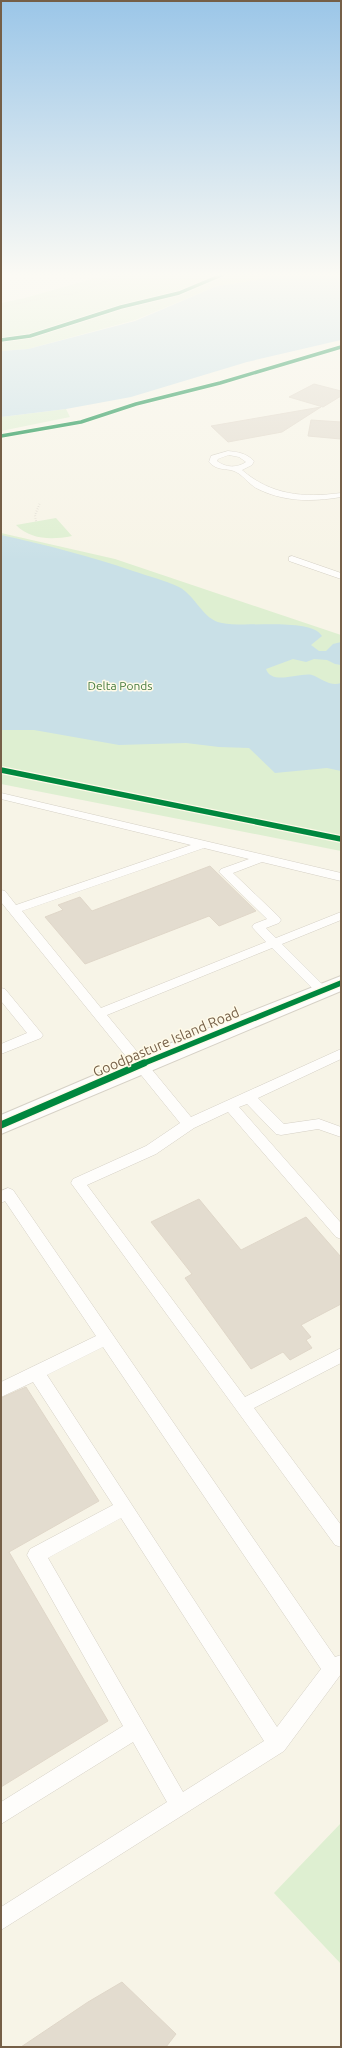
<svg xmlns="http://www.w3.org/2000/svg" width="342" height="2048" viewBox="0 0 342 2048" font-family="Ubuntu,sans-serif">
  <rect width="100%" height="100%" fill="#f7f4e7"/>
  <!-- green -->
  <path fill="#deefd1" d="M110,274h162l-15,6 -40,6 -82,34 -107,29 -27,2v-48l24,-5z
    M66,409l4,8 -69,14v-14z
    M56,518l16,18c-20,4 -41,4 -56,-11z
    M1,533l114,26 226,76v216l-340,-67z
    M341,1823v141l-67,-71z"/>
  <!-- water -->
  <path fill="#c9e0e7" d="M272,274h69v66l-94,22 -116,35 -65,12 -65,8v-66l27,-2 107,-28 82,-35 40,-6z
    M1,535c45,10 89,21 132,36 15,5 31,9 46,16 17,9 24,33 43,36 23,5 89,-6 100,13l-11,9 8,6h7l7,-7 8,-2v23l-6,-1 -8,-4 -13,-1 -8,3 -13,-3 -27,10c6,17 34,3 46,6 9,3 18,12 29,8v88l-14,-3 -52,5 -26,-25 -30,-1 -33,-4 -67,2 -85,-15h-33z"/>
  <!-- building -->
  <path fill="#e3dccf" stroke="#e0d7c9" d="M314,384l27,7v5l-18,11 -34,-10z
    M321,407l-39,25 -54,10 -17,-16z
    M311,420l30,2v17l-33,-3z
    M210,866l46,45 -37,15 -10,-10 -124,48 -40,-47 18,-7 -5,-5 22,-8 12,14z
    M199,1199l42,51 65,-33 35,40v47l-40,21 10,12 -5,3 6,8 -22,12 -7,-8 -32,17 -66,-91 7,-4 -41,-52z
    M26,1387l73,114 -90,51 99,169 -107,66v-389z
    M122,1982l54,52 -10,13h-145l67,-45z"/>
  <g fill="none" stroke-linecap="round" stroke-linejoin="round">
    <defs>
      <path id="service" d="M228,451c10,1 18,2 26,10l-2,4 -10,5c29,25 61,28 99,23v4c-29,5 -58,5 -85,-9 -7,-4 -14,-14 -22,-17 -9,-3 -17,0 -25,-9l2,-6zM229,455l10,2 7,5c-9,6 -20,6 -29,-1l1,-2z
        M292,556l49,17v6l-52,-18v-4z
        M1,793l340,80v8l-79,-19 -29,11 46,44 2,3 -2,3 -13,5 10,10 65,-26v8l-59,24 44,44 2,3 -2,3h-8l-46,-46 -165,67 84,102 150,-68v10l-83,39 26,26 35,-5 22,8v10l-23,-8 -37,6 -5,-1 -29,-30 -8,3 102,116v16l-5,-2 -108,-125 -34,16 -38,26 -69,31 158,212 96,-49v15l-87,45 87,117v22l-6,-2 -264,-362 2,-4 73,-33 34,-23 -179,-221v-12l4,1 11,14 175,-60 -190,-46zM204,848l45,11 -28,10 -2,3 48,47 -13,5 -2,3 14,15 -165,66 -79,-97z
        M1,988l4,1 38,46 -2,3 -40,16v-10l26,-11 -26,-32z
        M8,1188l5,2 322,467 6,-2v19l-57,77 -283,179v-23l166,-105 -34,-60 -132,82v-22l122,-76 -96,-171 3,-6 83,-44 -80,-123 -32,15v-15l95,-46 -91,-135 -4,2v-12zM103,1347l218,322 -44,58 -230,-352zM121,1518l143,223 -81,51 -135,-234z"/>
      <path id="secondary" d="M341,976v15l-340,143v-19l150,-64z"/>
    </defs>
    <!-- service casing -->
    <use href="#service" stroke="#d5d0c5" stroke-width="1"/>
    <!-- secondary casing -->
    <use href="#secondary" stroke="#d6d1c6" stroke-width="2"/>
    <!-- path-far1 -->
    <path stroke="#d9d4cb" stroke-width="1.5" stroke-dasharray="0.5 1.5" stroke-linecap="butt" d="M222,274l2,1
      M1,307l52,-11 19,-2 54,-20"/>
    <!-- path -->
    <path stroke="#d9d4cb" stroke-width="2" stroke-dasharray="0.5 2" stroke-linecap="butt" d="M36,521l-1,-6 5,-12"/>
    <!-- service -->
    <use href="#service" fill="#fefdfb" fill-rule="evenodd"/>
    <!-- secondary -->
    <use href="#secondary" fill="#fefdfb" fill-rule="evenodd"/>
    <defs>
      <path id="cycleway-far2" d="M1,340l29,-4 91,-29 58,-14 45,-19
        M1,436l80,-14 55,-18 84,-21 121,-36"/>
      <path id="cycleway-far1" d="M1,770l340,69
        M142,1064l199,-81"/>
      <path id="cycleway" d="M1,1125l143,-62"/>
    </defs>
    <!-- cycleway-far2 casing -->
    <use href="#cycleway-far2" stroke="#fffae8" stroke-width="5"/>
    <!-- cycleway-far1 casing -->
    <use href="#cycleway-far1" stroke="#fffae8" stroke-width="8"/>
    <!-- cycleway casing -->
    <use href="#cycleway" stroke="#fffae8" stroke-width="10"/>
    <!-- cycleway-far2 -->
    <use href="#cycleway-far2" stroke="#00873e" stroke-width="3.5"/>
    <!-- cycleway-far1 -->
    <use href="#cycleway-far1" stroke="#00873e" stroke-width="5.5"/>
    <!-- cycleway -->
    <use href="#cycleway" stroke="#00873e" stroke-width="7"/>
  </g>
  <!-- sky -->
  <linearGradient id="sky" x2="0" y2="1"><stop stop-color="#9bc6e8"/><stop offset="0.49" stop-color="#fbfaf4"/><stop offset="1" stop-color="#fbfaf4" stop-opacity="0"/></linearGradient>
  <rect width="342" height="561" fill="url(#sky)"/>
  <g text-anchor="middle" stroke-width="3" stroke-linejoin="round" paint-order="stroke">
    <!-- far-park labels -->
    <g font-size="12" fill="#467b3f" stroke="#fffae8">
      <text x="120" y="690">Delta Ponds</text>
    </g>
    <!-- street labels -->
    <g font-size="14" fill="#755f47" stroke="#fffae8">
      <text transform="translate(166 1042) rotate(-23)" y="5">Goodpasture Island Road</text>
    </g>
  </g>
  <!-- border -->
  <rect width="342" height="2048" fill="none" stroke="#755f47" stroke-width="4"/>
</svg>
